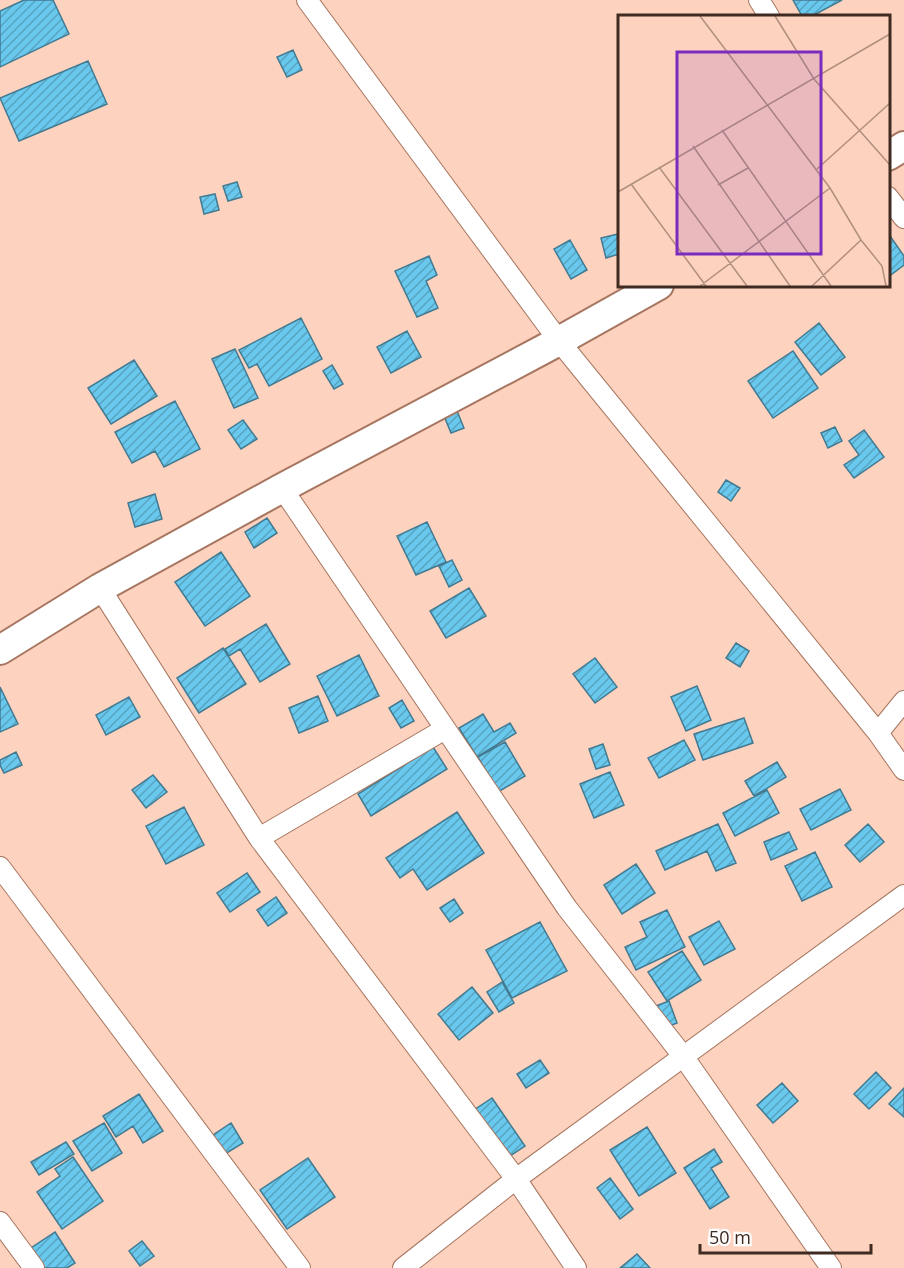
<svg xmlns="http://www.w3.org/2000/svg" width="904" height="1268" viewBox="0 0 904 1268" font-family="'Open Sans',sans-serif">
  <defs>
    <pattern id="building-hatch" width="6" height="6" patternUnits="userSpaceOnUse" patternTransform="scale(1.5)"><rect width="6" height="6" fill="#69c8ed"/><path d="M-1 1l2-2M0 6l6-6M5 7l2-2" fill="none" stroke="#58a3c0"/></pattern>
  </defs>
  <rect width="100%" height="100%" fill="#fdd2be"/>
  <!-- building -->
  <path fill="url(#building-hatch)" stroke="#417a91" stroke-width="1.5" d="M24,0h29l16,34 -69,33v-56z
    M793,0h49l-30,16h-10z
    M293,50l9,20 -15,7 -10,-20z
    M88,61l19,43 -88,37 -19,-43z
    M237,182l5,15 -14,4 -5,-15z
    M215,194l4,16 -15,4 -4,-17z
    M888,233l16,23v9l-16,12z
    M618,234l1,20 -13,4 -5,-20z
    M570,240l17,30 -16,9 -17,-30z
    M429,256l8,19 -11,6 12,27 -21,9 -22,-46z
    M301,318l21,41 -53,27 -12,-22 -8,4 -10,-18z
    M819,323l26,34 -24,18 -26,-33z
    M407,331l14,26 -30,16 -14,-26z
    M235,349l23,49 -24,10 -22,-49z
    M793,351l25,37 -45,30 -25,-37z
    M134,360l23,36 -46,28 -23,-36z
    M332,365l11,19 -9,5 -11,-18z
    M175,401l25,48 -36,18 -9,-16 -23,12 -17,-31z
    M455,406l9,22 -13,5 -9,-22z
    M243,420l14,19 -16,10 -13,-19z
    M835,427l7,14 -14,7 -7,-15z
    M864,430l20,27 -30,21 -10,-13 15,-10 -10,-14z
    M726,480l14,8 -9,13 -13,-9z
    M155,494l7,25 -27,8 -7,-24z
    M267,518l10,15 -23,15 -9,-16z
    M427,522l19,40 -30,13 -19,-39z
    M221,552l29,44 -45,30 -30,-44z
    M452,560l10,20 -13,7 -10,-21z
    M469,588l17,28 -40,22 -16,-27z
    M266,624l24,40 -30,18 -20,-33 -11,7 -4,-7z
    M736,643l13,8 -9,16 -14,-9z
    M223,648l23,36 -47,29 -22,-35z
    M359,655l20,41 -42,20 -20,-40z
    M595,658l22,29 -22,16 -22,-29z
    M697,686l14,34 -25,11 -15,-34z
    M0,687l18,37 -18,8z
    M318,696l10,25 -29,12 -10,-25z
    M129,697l11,20 -34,18 -10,-20z
    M402,700l12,21 -13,7 -12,-20z
    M483,714l11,18 16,-9 6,10 -39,24 -18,-29z
    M744,718l9,25 -50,17 -9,-26z
    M684,740l11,20 -36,18 -11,-20z
    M505,742l20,34 -27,16 -20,-35z
    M603,744l7,21 -14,4 -7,-20z
    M433,747l14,22 -76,47 -13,-22z
    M16,752l6,13 -18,8 -4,-8v-5z
    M777,762l9,15 -32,19 -9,-15z
    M610,772l14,33 -30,13 -14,-34z
    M153,775l14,17 -21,16 -14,-18z
    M840,789l11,21 -40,20 -11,-21z
    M767,790l12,23 -44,23 -12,-23z
    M184,807l20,38 -38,19 -20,-38z
    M457,812l27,41 -57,37 -14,-21 -13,9 -14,-20z
    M718,824l18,39 -20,8 -9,-20 -42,19 -9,-19z
    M868,824l16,18 -24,20 -15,-17z
    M789,832l8,17 -26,11 -7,-18z
    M815,852l17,35 -30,14 -17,-35z
    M636,864l19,29 -33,21 -18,-29z
    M247,873l13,19 -30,20 -13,-19z
    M276,897l11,16 -19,13 -11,-16z
    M454,899l9,14 -13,9 -10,-14z
    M667,910l18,37 -49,23 -11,-23 22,-10 -7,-15z
    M719,921l16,28 -31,16 -15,-28z
    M540,922l27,49 -55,27 -26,-48z
    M682,951l19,29 -34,21 -19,-29z
    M502,982l12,21 -15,9 -12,-20z
    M472,987l21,26 -34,27 -21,-26z
    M669,1001l8,22 -13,5 -8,-22z
    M540,1060l9,13 -23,15 -9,-14z
    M876,1072l15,16 -22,21 -15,-15z
    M782,1083l16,18 -25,22 -16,-18z
    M904,1088v29l-15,-13z
    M139,1094l24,37 -20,12 -10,-17 -17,11 -13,-21z
    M492,1098l33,48 -21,14 -33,-48z
    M104,1123l18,30 -30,18 -19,-30z
    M231,1123l12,20 -18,11 -12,-19z
    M647,1127l29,46 -37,23 -29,-46z
    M66,1142l8,12 -35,21 -8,-13z
    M714,1149l8,13 -11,6 18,29 -19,12 -26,-41z
    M73,1157l30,44 -41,28 -25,-37 23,-16 -5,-7z
    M308,1158l27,39 -48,32 -27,-39z
    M610,1178l23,31 -13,10 -23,-31z
    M55,1232l20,31 -8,5h-23l-13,-20z
    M142,1241l12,15 -14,10 -11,-15z
    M637,1254l13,14h-30z"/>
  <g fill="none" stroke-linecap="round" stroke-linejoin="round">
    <defs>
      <path id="street" d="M307,0l252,341 319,392 26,37
        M759,0l10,16
        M888,197l16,21
        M282,488l285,420 116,148 148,212
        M100,588l159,250 257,341 60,89
        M878,733l26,-32
        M259,838l186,-109
        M0,867l300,401
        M0,1222l34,46
        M403,1268l113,-89 388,-284"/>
      <path id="secondary" d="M888,156l16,-10
        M0,650l100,-62 182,-100 277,-147 100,-56"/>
    </defs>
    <!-- street casing -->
    <use href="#street" stroke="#a77660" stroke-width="22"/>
    <!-- secondary casing -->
    <use href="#secondary" stroke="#a77660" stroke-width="32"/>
    <!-- street -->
    <use href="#street" stroke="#fff" stroke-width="20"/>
    <!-- secondary -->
    <use href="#secondary" stroke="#fff" stroke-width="28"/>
  </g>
  <!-- overview -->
  <g transform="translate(618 15)">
    <rect width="272" height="272" fill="#fdd2be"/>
    <path fill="none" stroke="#b18f7f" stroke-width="1.5" d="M82,1l130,172 31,52 21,26 4,20M157,1l39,63 76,86M104,115l109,156M75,131l97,140M41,152l88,119M199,154l73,-66M13,169l75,102M100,170l30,-17M0,177l272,-158M82,271l130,-98M194,271l49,-46"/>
    <path fill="#7b2cbf" fill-opacity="0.15" stroke="#7b2cbf" stroke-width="3" d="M59,37h144v202h-144z"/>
    <rect width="272" height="272" fill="none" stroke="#3f2b21" stroke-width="3"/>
  </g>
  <!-- scale -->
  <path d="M700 1244v9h171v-9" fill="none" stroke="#3f2b21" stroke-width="3"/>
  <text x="709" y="1244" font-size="18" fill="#3f2b21" stroke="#fdfdfd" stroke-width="4.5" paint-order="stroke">50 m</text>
</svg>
